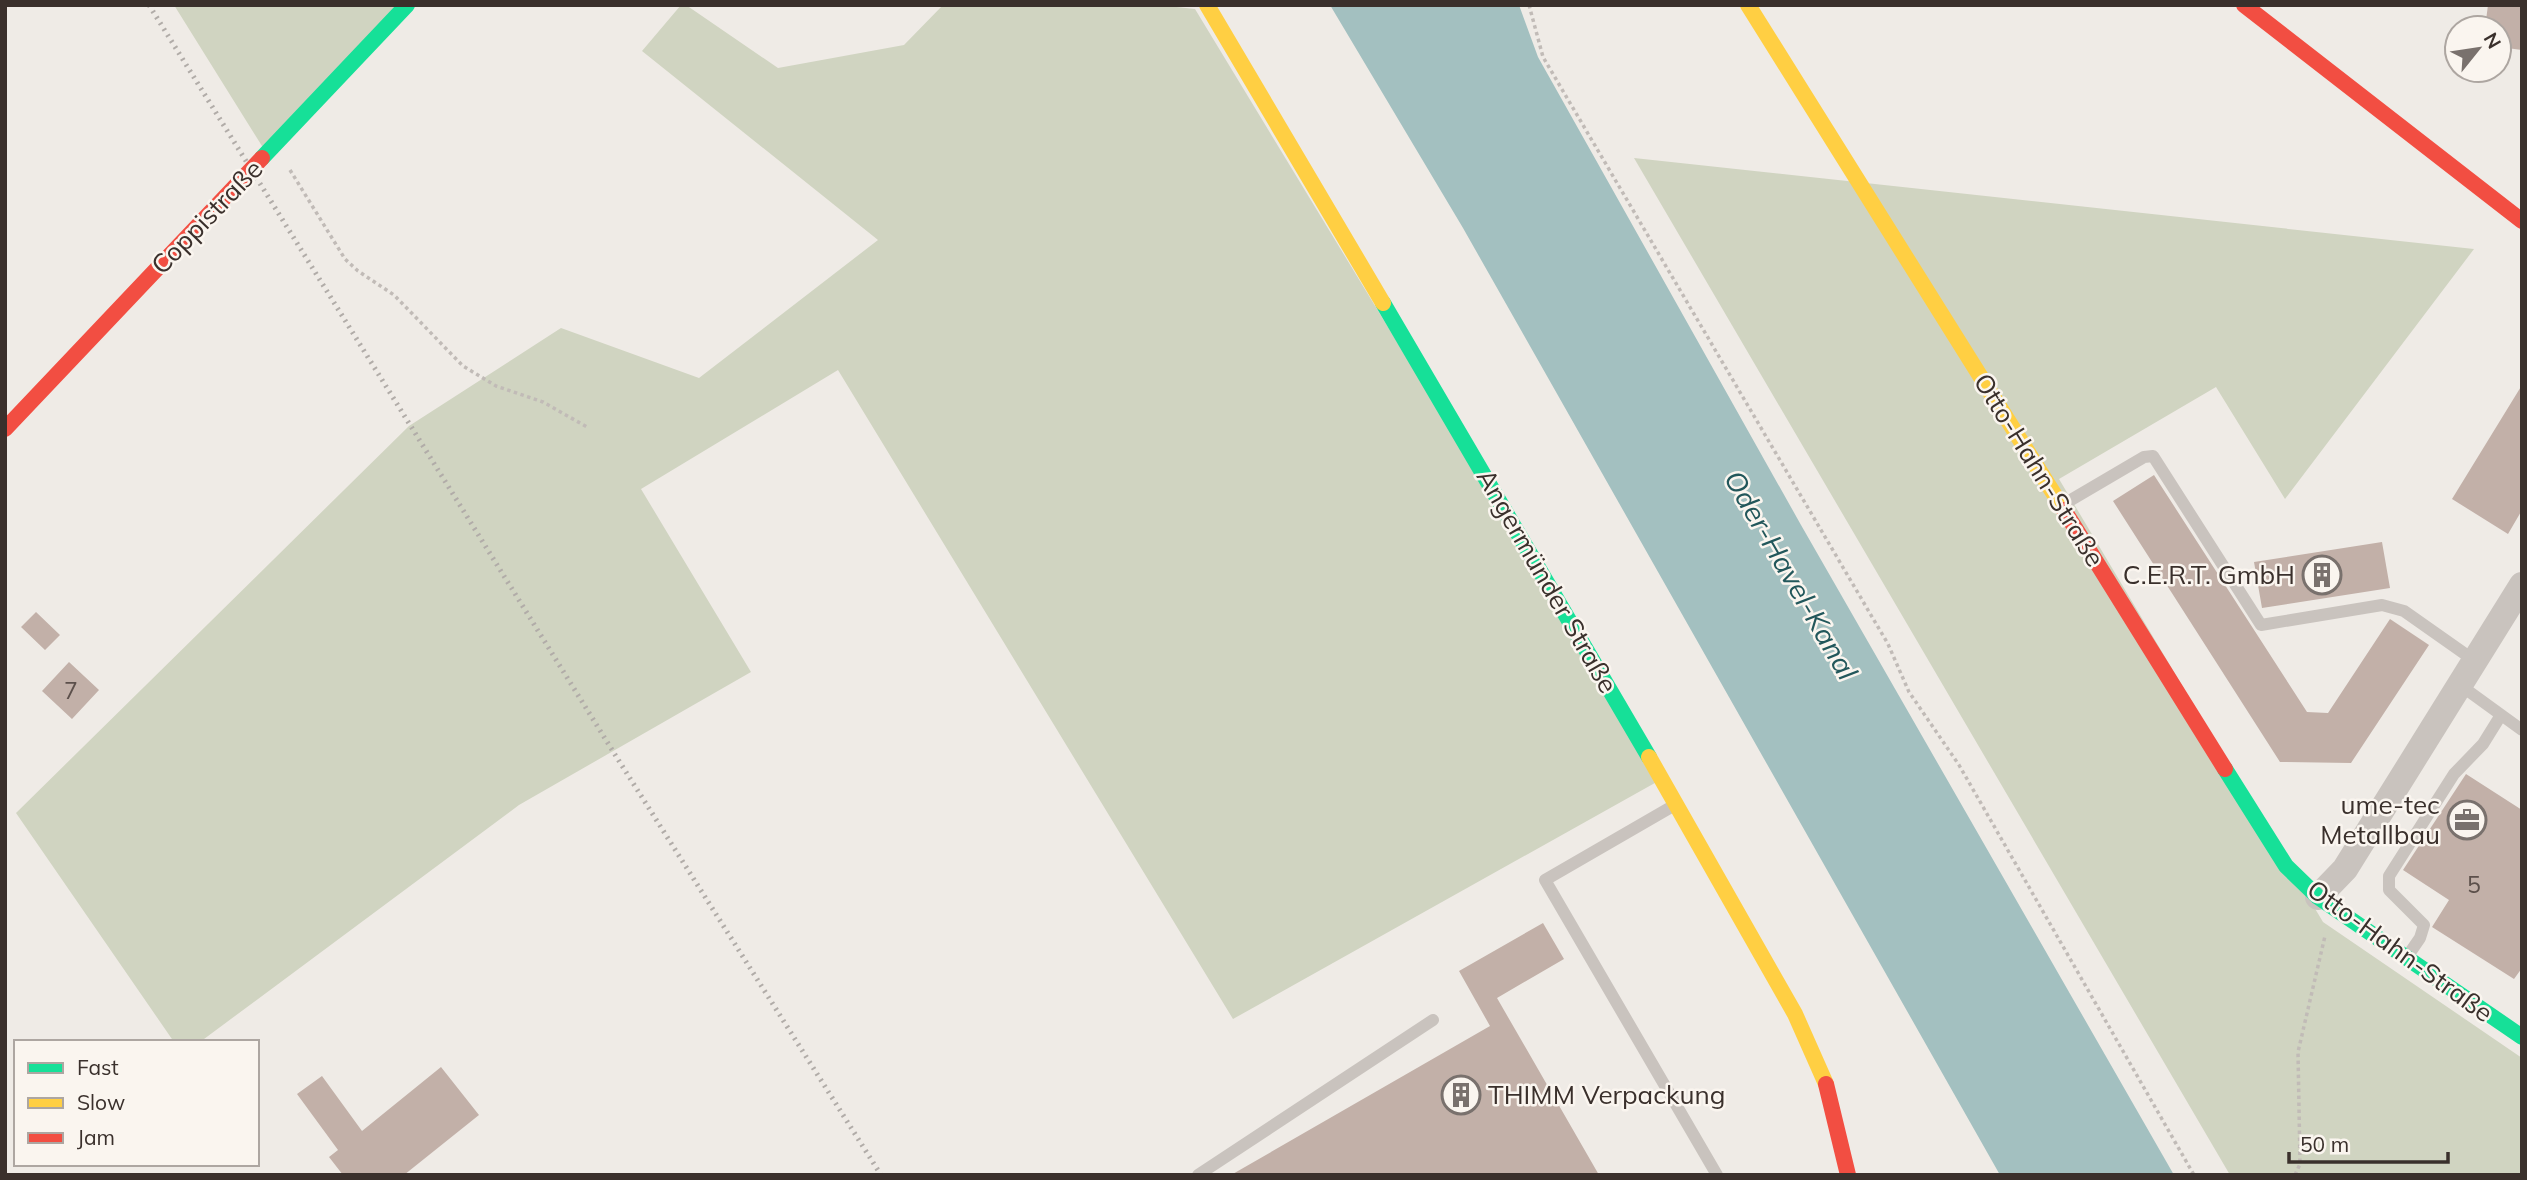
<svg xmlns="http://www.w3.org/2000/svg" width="2527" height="1180" viewBox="0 0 2527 1180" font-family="Mulish,sans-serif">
  <rect width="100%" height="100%" fill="#efebe6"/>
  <!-- green -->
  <path fill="#d0d4c1" d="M174,5h233l-140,149z
    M681,5h5l92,63 126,-23 39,-40h215l37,4 467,770 -429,240 -395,-649 -197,119 110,183 -232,133 -319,237h-26l-158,-229 393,-387 152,-98 138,50 179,-138 -236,-189z
    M1634,158l840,91 -189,250 -69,-112 -157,92 264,443 199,136v117h-292z"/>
  <!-- water -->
  <path fill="#a3c0c0" d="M1330,5h189l19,52 263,468 373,650h-174l-537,-947z"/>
  <!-- building -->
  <path fill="#c2b0a8" d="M2488,5h34v45l-23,-3v-19h-14z
    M2522,385v125l-14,24 -56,-35z
    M2154,475l153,237 21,1 62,-94 39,26 -78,118 -71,-1 -167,-261z
    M2382,542l8,46 -128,20 -8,-46z
    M36,612l24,23 -15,15 -24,-23z
    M69,662l30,28 -27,29 -30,-28z
    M2466,774l56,36v158l-8,11 -82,-52 17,-27 -46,-30z
    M1543,923l21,36 -67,39 102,177h-368l259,-149 -31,-55z
    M441,1067l38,48 -75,60h-61l-14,-18 9,-7 -41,-56 25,-18 40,55z"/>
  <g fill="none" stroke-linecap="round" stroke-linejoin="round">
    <!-- path -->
    <path stroke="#c1bbb7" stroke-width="3.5" stroke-dasharray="3.5 3.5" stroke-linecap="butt" d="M1529,5l14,52 345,587 21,48 50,73 235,410
      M290,170l55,89 13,12 36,24 69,71 33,20 47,16 44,25
      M2295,1175l5,-11 -2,-112 27,-116"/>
    <!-- lane -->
    <path stroke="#c9c3be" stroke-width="12" d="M2064,504l80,-47 9,-1 108,169 121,-20 22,6 71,50
      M2460,685l62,45
      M1673,806l-128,74 172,295
      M2409,954l11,-16 4,-13 -35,-35v-14l65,-102 29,-30 18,-29
      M1198,1175l235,-155"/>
    <!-- street -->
    <path stroke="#c9c3be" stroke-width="26" d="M2318,897l27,-28 177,-284"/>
    <!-- fast -->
    <path stroke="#16e098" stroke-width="16" d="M262,158l145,-153
      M1383,303l266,454
      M2225,769l61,97 32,31 204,140"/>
    <!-- slow -->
    <path stroke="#ffcf43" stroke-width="16" d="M1207,5l176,298
      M1748,5l316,505
      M1649,757l146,257 31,70"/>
    <!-- jam -->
    <path stroke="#f24e42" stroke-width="16" d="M2244,5l278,216
      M5,429l257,-271
      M2064,510l161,259
      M1826,1084l22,91"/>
    <!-- rail -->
    <path stroke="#b1aca8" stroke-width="5" stroke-dasharray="2 5" stroke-linecap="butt" d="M149,5l465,748 267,422"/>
  </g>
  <!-- icons -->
  <defs>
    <symbol id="building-ring" viewBox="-11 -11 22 22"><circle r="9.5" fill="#faf5ef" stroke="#79716d" stroke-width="1.5"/><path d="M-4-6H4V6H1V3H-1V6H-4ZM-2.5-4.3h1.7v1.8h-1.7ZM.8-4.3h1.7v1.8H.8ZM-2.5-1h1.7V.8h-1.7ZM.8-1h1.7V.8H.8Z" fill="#79716d"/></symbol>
    <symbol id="office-ring" viewBox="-11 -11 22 22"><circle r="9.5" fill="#faf5ef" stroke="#79716d" stroke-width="1.5"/><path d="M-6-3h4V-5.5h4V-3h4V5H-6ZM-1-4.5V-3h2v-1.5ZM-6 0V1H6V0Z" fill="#79716d"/></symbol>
  </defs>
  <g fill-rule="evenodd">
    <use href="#building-ring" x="2300" y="553" width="44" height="44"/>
    <use href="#office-ring" x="2445" y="798" width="44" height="44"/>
    <use href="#building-ring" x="1439" y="1073" width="44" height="44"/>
  </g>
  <g text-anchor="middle" stroke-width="5" stroke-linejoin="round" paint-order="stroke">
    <!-- number labels -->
    <g font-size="23" fill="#5c504b">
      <text x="71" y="699">7</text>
      <text x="2474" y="893">5</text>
    </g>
    <!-- street labels -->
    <g font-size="26" fill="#3a302c" stroke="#faf5ef">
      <text transform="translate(207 217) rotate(-46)" y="9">Coppistraße</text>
      <text transform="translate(2039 470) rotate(58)" y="9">Otto-Hahn-Straße</text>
      <text transform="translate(1547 581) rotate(60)" y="9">Angermünder Straße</text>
      <text transform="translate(2400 951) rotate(36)" y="9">Otto-Hahn-Straße</text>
    </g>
    <!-- poi labels -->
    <g font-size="26" fill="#3a302c" stroke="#faf5ef" text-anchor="end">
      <text x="2295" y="584">C.E.R.T. GmbH</text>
      <text x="2440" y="814">ume-tec<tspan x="2440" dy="30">Metallbau</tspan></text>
      <text x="1488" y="1104" text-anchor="start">THIMM Verpackung</text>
    </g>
    <!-- water labels -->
    <g font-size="28" font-style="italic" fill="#22575b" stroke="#faf5ef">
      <text transform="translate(1791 575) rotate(60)" y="10">Oder-Havel-Kanal</text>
    </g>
  </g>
  <!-- border -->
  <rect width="2527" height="1180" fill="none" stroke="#3a302c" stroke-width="14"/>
  <!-- legend -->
  <rect x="14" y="1040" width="245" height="126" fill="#faf5ef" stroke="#ada6a1" stroke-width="2"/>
  <rect x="28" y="1063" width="35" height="10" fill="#16e098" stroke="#ada6a1" stroke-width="2"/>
  <text x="77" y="1075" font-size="21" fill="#3a302c">Fast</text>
  <rect x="28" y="1098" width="35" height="10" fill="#ffcf43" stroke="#ada6a1" stroke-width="2"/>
  <text x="77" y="1110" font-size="21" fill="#3a302c">Slow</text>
  <rect x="28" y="1133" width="35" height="10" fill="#f24e42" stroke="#ada6a1" stroke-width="2"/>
  <text x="77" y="1145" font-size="21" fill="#3a302c">Jam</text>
  <!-- north arrow -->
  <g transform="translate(2478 49) rotate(60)"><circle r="33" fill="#faf5ef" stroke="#ada6a1" stroke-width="2"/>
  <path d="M0-5L12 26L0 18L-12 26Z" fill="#79716d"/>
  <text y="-10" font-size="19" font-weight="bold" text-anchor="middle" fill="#3a302c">N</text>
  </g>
  <!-- scale -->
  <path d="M2289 1152v10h159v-10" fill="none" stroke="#3a302c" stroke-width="3.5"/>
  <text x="2300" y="1152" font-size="21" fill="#3a302c" stroke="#faf5ef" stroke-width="5" paint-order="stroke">50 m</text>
</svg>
